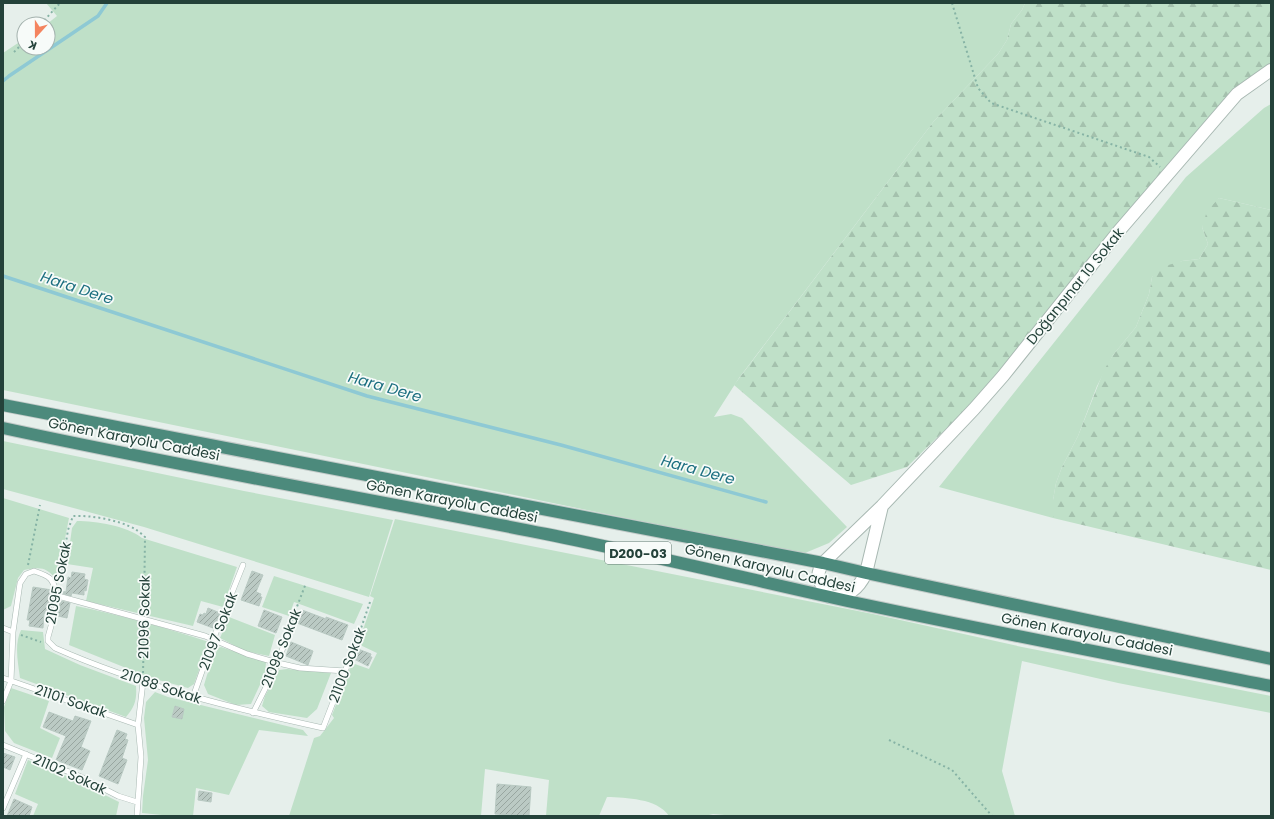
<svg xmlns="http://www.w3.org/2000/svg" width="1274" height="819" viewBox="0 0 1274 819" font-family="Poppins,sans-serif">
  <defs>
    <pattern id="forest-firs" width="22" height="20" patternUnits="userSpaceOnUse"><rect width="22" height="20" fill="#bfe0c8"/><path d="M5 1l3.5 6h-7zM16 11l3.5 6h-7z" fill="#a4c1ad"/></pattern>
    <pattern id="building-hatch" width="6" height="6" patternUnits="userSpaceOnUse"><rect width="6" height="6" fill="#bbcac4"/><path d="M-1 1l2-2M0 6l6-6M5 7l2-2" fill="none" stroke="#98a6a0"/></pattern>
  </defs>
  <rect width="100%" height="100%" fill="#e6efeb"/>
  <!-- grass -->
  <path fill="#bfe0c8" d="M46,3h979l-3,7 -11,14 -4,16 -9,14 -64,67 -195,257 -25,39 17,-3 11,4 105,109 -18,16 -24,10 -82,-15 -720,-148v-337l21,-14v9h24v-24h-1l10,-8z
    M1271,104v106l-52,-12 -17,29 6,17 -9,15 -17,2 -30,16 -3,17 -13,33 -23,28 -16,31 -19,50 -16,31 -6,16 -3,17v18l-114,-31 247,-310 78,-69z
    M3,441l241,50 149,29 -24,77 -225,-70 -141,-38z
    M3,498l66,20 -12,62c-12,-13 -15,-13 -33,-10l-6,8 -7,28 -8,4z
    M395,519l478,95 149,33 249,49v17l-153,-30 -96,-22 -20,110 13,45h-279l-23,-2 -8,2h-36c-12,-18 -43,-18 -62,-19l-8,19h-53l3,-36 -64,-11 -4,47h-192l25,-78 6,-2 14,-18 -2,-3 20,-52 17,6 8,-16 -19,-9 16,-46 -4,-2z
    M77,521c19,0 50,5 65,17l95,29 -14,40 -22,-6 -8,25 -107,-25 7,-33 -26,-4 5,-36z
    M274,576l89,28 -9,20 -60,-22 -5,14 -27,-9z
    M76,606c45,9 90,22 133,36l-15,42 -6,4 -37,-10 -82,-33z
    M229,617l46,18 -6,21 -24,-5 -25,-13z
    M21,630l22,2 2,17 35,16 56,21c1,13 -1,21 -10,31l-106,-39c-2,-16 -6,-33 1,-48z
    M221,647l45,15 -1,12 -14,30 -15,1 -28,-11 -4,-9 3,-10 11,-27z
    M287,669l44,4 -14,36 -10,9 -38,-6 -7,-6 3,-10 14,-26z
    M11,688l38,13 -9,27 20,10 -8,20 -38,-15 -9,-12 -1,-24z
    M155,692l13,5 135,33 5,6 -49,-6 -30,65 -33,-7 -3,28h-31v-1l-20,-2 1,-17 5,-36 -4,-42 2,-16z
    M28,760l43,18 48,24 -3,14h-83l5,-12 -23,-10z"/>
  <!-- forest -->
  <path fill="url(#forest-firs)" d="M1025,3h246v60l-38,27 -119,138 -116,144 -28,33 -63,62 -56,18 -117,-100 200,-264 64,-67 9,-14 4,-16 11,-14z
    M1219,198l52,12v360l-218,-52v-18l3,-17 6,-16 16,-31 26,-66 9,-15 23,-28 13,-33 3,-17 13,-11 17,-5 17,-2 9,-15 -6,-17 5,-16z"/>
  <g fill="none" stroke-linecap="round" stroke-linejoin="round">
    <!-- stream -->
    <path stroke="#8ec9d4" stroke-width="3.5" d="M3,81l6,-5 89,-60 9,-13
      M3,276l364,120 194,49 205,57"/>
  </g>
  <!-- building -->
  <path fill="url(#building-hatch)" stroke="#b8c9c2" d="M252,571l11,4 -7,17 5,2 -1,3h2l-3,9 -18,-6z
    M72,572l13,2 -1,5 4,1 -2,11 -2,-1v5l-12,-2 -1,3 -10,-3v-2l5,1 2,-15 3,1z
    M33,587l19,3 2,6 -4,18 -6,-1 -1,15 -14,-2 1,-6h-3z
    M61,601l9,2 -3,15 -9,-2z
    M208,608l12,5 -7,15 -16,-6 3,-8 3,1 1,-2 2,1z
    M264,610l18,7 -6,16 -18,-7z
    M302,610l24,9v-2l22,8 -6,15 -45,-17z
    M291,642l22,9 -5,14 -22,-9z
    M358,649l13,5 -1,3h2l-4,9 -14,-7z
    M175,706l9,3 -2,10 -10,-2z
    M49,712l24,9 2,-5 16,5 -10,26 9,4 -8,19 -26,-10 10,-24 -23,-9z
    M117,730l10,4 -2,5 3,1 -6,18 5,2 -9,24 -19,-8z
    M3,753l12,4 -5,13 -7,-3z
    M497,784l34,3 -2,29 -34,-2z
    M199,791l13,2 -1,9 -13,-2z
    M14,799l18,8 -3,9h-22z"/>
  <g fill="none" stroke-linecap="round" stroke-linejoin="round">
    <defs>
      <path id="service" d="M58,596l-2,12 -8,29v4l7,7c86,38 177,60 268,80l33,-85
        M3,628l10,4
        M3,678l135,47
        M193,697l20,-57 30,-75
        M3,701l8,-20 2,-49 7,-49 6,-9 8,-3c18,6 18,7 24,25l147,40 42,18 31,9 22,5 45,3
        M253,713l25,-50 10,-31
        M3,745l76,31 39,20 19,6
        M3,808l23,-54
        M137,816l4,-59 -3,-32 5,-43"/>
      <path id="tertiary" d="M882,506l-16,67c-8,17 -17,23 -36,24 -9,-13 -17,-19 -7,-34l59,-57 92,-97 29,-33 115,-144 119,-138 34,-24"/>
      <path id="trunk" d="M3,405l820,158 43,10 405,86
        M3,428c180,39 362,70 543,106 104,21 207,46 311,69 137,29 276,56 414,83"/>
    </defs>
    <!-- service casing -->
    <use href="#service" stroke="#a8b8b2" stroke-width="6"/>
    <!-- tertiary casing -->
    <use href="#tertiary" stroke="#a8b8b2" stroke-width="14"/>
    <!-- trunk casing -->
    <use href="#trunk" stroke="#c2cac8" stroke-width="14"/>
    <!-- path -->
    <path stroke="#86b3a5" stroke-width="2" stroke-dasharray="2 3" stroke-linecap="butt" d="M952,3l26,85 13,15 158,54 11,10
      M41,24l19,-21
      M14,52l10,-10
      M28,565l12,-60
      M60,579l8,-49 5,-14c18,-1 46,4 62,13 3,2 7,5 10,8l-1,74
      M290,625l16,-42
      M21,635l20,7
      M358,637l12,-35
      M143,673l1,-45
      M889,740l63,30 40,46"/>
    <!-- service -->
    <use href="#service" stroke="#fff" stroke-width="5"/>
    <!-- tertiary -->
    <use href="#tertiary" stroke="#fff" stroke-width="12"/>
    <!-- trunk -->
    <use href="#trunk" stroke="#4c8a7c" stroke-width="12"/>
  </g>
  <g text-anchor="middle" stroke-width="3.5" stroke-linejoin="round" paint-order="stroke">
    <!-- shield labels -->
    <rect fill="#f7fbf9" stroke="#637a73" stroke-width="1" x="605" y="542" width="66" height="22" rx="3"/>
    <g font-size="13" font-weight="bold" fill="#24423a">
      <text x="638" y="558">D200-03</text>
    </g>
    <!-- street labels -->
    <g font-size="14" fill="#24423a" stroke="#f7fbf9">
      <text transform="translate(1075 286) rotate(-51)" y="5">Doğanpınar 10 Sokak</text>
      <text transform="translate(134 439) rotate(11)" y="5">Gönen Karayolu Caddesi</text>
      <text transform="translate(452 501) rotate(11)" y="5">Gönen Karayolu Caddesi</text>
      <text transform="translate(770 568) rotate(13)" y="5">Gönen Karayolu Caddesi</text>
      <text transform="translate(58 583) rotate(-79)" y="5">21095 Sokak</text>
      <text transform="translate(144 617) rotate(-89)" y="5">21096 Sokak</text>
      <text transform="translate(218 631) rotate(-69)" y="5">21097 Sokak</text>
      <text transform="translate(1087 634) rotate(11)" y="5">Gönen Karayolu Caddesi</text>
      <text transform="translate(281 648) rotate(-68)" y="5">21098 Sokak</text>
      <text transform="translate(347 665) rotate(-69)" y="5">21100 Sokak</text>
      <text transform="translate(161 686) rotate(18)" y="5">21088 Sokak</text>
      <text transform="translate(71 701) rotate(19)" y="5">21101 Sokak</text>
      <text transform="translate(70 774) rotate(24)" y="5">21102 Sokak</text>
    </g>
    <!-- water labels -->
    <g font-size="15" font-style="italic" fill="#1c6f80" stroke="#f7fbf9">
      <text transform="translate(77 288) rotate(18)" y="5">Hara Dere</text>
      <text transform="translate(385 387) rotate(16)" y="5">Hara Dere</text>
      <text transform="translate(698 470) rotate(15)" y="5">Hara Dere</text>
    </g>
  </g>
  <!-- border -->
  <rect width="1274" height="819" fill="none" stroke="#24423a" stroke-width="8"/>
  <!-- north arrow -->
  <g transform="translate(36 36) rotate(201)"><circle r="19" fill="#f7fbf9" stroke="#a3b1ad"/>
  <path d="M0-3L7 15L0 10L-7 15Z" fill="#f4845f"/>
  <text y="-6" font-size="11" font-weight="bold" text-anchor="middle" fill="#24423a">K</text>
  </g>
</svg>
